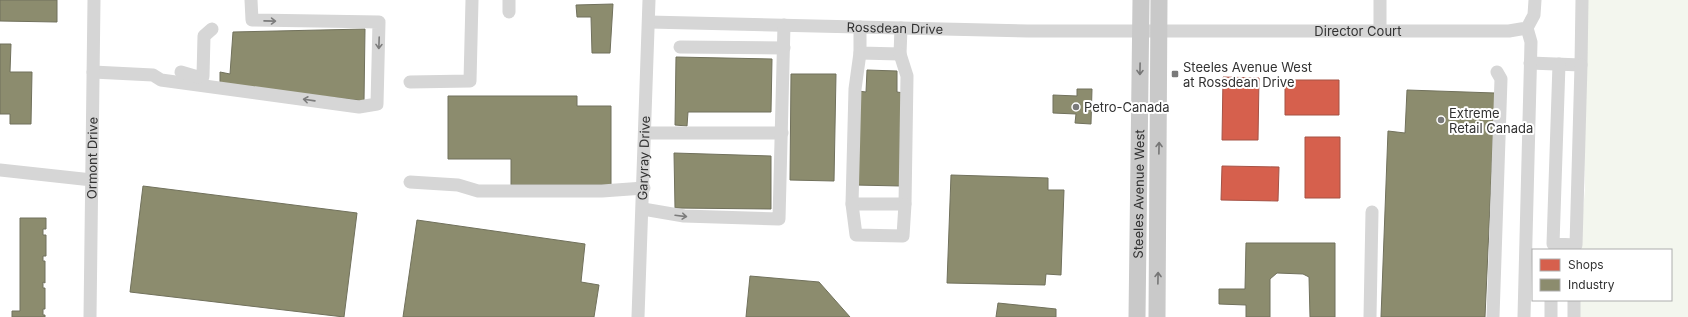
<svg xmlns="http://www.w3.org/2000/svg" width="1688" height="317" viewBox="0 0 1688 317" font-family="Inter,sans-serif">
  <rect width="100%" height="100%" fill="#fff"/>
  <!-- green -->
  <path fill="#f3f6ee" d="M1581,0h107v317h-116l1,-17h98v-50h-92l6,-60z"/>
  <!-- shops -->
  <path fill="#d6604d" stroke="#a55245" d="M1223,77l36,1 -1,62h-36z
    M1285,80h54v35h-54z
    M1305,137h35v61h-35z
    M1222,166l57,1 -1,34 -57,-1z"/>
  <!-- industry -->
  <path fill="#8c8c6e" stroke="#71715c" d="M0,0h57v22l-57,-1z
    M613,4l-3,49h-18l-1,-36h-14l-1,-12z
    M365,29l-1,72 -144,-16v-13l10,2 3,-42z
    M0,44h11l-1,28h22l-1,52h-21v-10h-10z
    M676,57l96,2 -1,53h-83l-1,14 -12,-1z
    M867,70l30,1v21l7,1 -3,93 -46,-1 3,-94 8,1z
    M791,74h45l-2,107 -44,-1z
    M1077,89h15l-1,35 -16,-1 1,-9 -23,-1v-18l24,1z
    M1407,90l88,3 -10,224h-104l7,-186 17,2z
    M448,96h129v10h34v79h-100v-26h-63z
    M674,153l97,3v53l-96,-1z
    M951,175l97,3v12h16l-3,85 -15,-1 -1,11 -98,-2z
    M143,186l214,27 -13,104 -214,-25z
    M20,218h26v11h-3v6h3v21h-3v5h2v22l-2,-1v6h2v21h-2v6h2v2h-33v-6h8z
    M417,220l168,24 -4,38 18,3 -5,32h-191z
    M1246,243h89v74h-25l-1,-40 -6,-3 -26,-1 -7,6v38h-24v-12l-27,-1v-15h26z
    M750,276l69,6 31,35h-104z
    M998,303l58,6v8h-60z"/>
  <g fill="none" stroke-linecap="round" stroke-linejoin="round">
    <!-- minor -->
    <g stroke="#d6d6d6" stroke-width="13">
      <path d="M1380,0v31"/>
      <path d="M509,12v-12"/>
      <path id="s1" d="M649,22l379,9h481l18,-3 7,-13 1,-15"/>
      <path d="M860,27v26l40,1 1,-26"/>
      <path d="M680,47l104,1"/>
      <path d="M860,53l-5,36 -3,115h53l2,-128 -7,-22"/>
      <path d="M1530,63l51,2 1,-65"/>
      <path d="M1559,64l-6,180 23,1 5,-180"/>
      <path d="M93,72l60,3 8,5 198,27 18,-3 2,-82 -127,-2 -1,-20"/>
      <path d="M181,72l17,5 5,-1 1,-40 8,-7"/>
      <path d="M410,82l60,-1 2,-81"/>
      <path d="M646,133h136"/>
      <path d="M0,170l92,10"/>
      <path d="M410,182l48,3 20,6h124l42,-3"/>
      <path d="M852,204l4,31 47,1 2,-32"/>
      <path d="M643,209l41,7 95,3 5,-194"/>
      <path id="s2" d="M90,317l4,-317"/>
      <path id="s3" d="M638,317l11,-317"/>
      <path d="M1370,317l2,-105"/>
      <path d="M1493,317l8,-238 -4,-7"/>
      <path d="M1524,317l7,-275 -4,-14"/>
      <path d="M1551,317v-17"/>
      <path d="M1574,317v-17"/>
    </g>
    <!-- major -->
    <g stroke="#c9c9c9" stroke-width="17">
      <path id="s4" d="M1137,317l4,-317"/>
      <path d="M1157,317l2,-317"/>
    </g>
  </g>
  <!-- one-way arrows -->
  <defs><path id="oneway-shaft" d="M-6 0H5M1.5-3L5.5 0L1.5 3" fill="none" stroke-width="1.6" stroke-linecap="round" stroke-linejoin="round"/></defs>
  <g stroke="#7c7c7c">
    <use href="#oneway-shaft" transform="translate(270 21) rotate(1)"/>
    <use href="#oneway-shaft" transform="translate(379 43) rotate(92)"/>
    <use href="#oneway-shaft" transform="translate(309 100) rotate(-172)"/>
    <use href="#oneway-shaft" transform="translate(681 216) rotate(7)"/>
  </g>
  <g stroke="#767676">
    <use href="#oneway-shaft" transform="translate(1140 69) rotate(91)"/>
    <use href="#oneway-shaft" transform="translate(1159 148) rotate(-89)"/>
    <use href="#oneway-shaft" transform="translate(1158 278) rotate(-89)"/>
  </g>
  <!-- markers -->
  <g fill="#7a7a7a" stroke="#fff" stroke-width="1.5">
    <rect x="1171" y="70" width="8" height="8" rx="2"/>
    <circle cx="1076" cy="107" r="4"/>
    <circle cx="1441" cy="120" r="4"/>
  </g>
  <g text-anchor="middle" stroke-width="4" stroke-linejoin="round" paint-order="stroke">
    <!-- street labels -->
    <g font-size="13" fill="#323232" stroke="#fff">
      <text dy="5" stroke="none"><textPath href="#s1" startOffset="246">Rossdean Drive</textPath></text>
      <text dy="5" stroke="none"><textPath href="#s1" startOffset="709">Director Court</textPath></text>
      <text dy="5" stroke="none"><textPath href="#s2" startOffset="159">Ormont Drive</textPath></text>
      <text dy="5" stroke="none"><textPath href="#s3" startOffset="159">Garyray Drive</textPath></text>
      <text dy="5" stroke="none"><textPath href="#s4" startOffset="123">Steeles Avenue West</textPath></text>
    </g>
    <!-- poi labels -->
    <g font-size="13" fill="#323232" stroke="#fff" text-anchor="start">
      <text x="1183" y="72">Steeles Avenue West<tspan x="1183" dy="15">at Rossdean Drive</tspan></text>
      <text x="1084" y="112">Petro-Canada</text>
      <text x="1449" y="118">Extreme<tspan x="1449" dy="15">Retail Canada</tspan></text>
    </g>
  </g>
  <!-- legend -->
  <rect x="1532" y="249" width="140" height="52" fill="#ffffff" stroke="#adadad"/>
  <rect x="1540" y="259" width="20" height="12" fill="#d6604d" stroke="#adadad"/>
  <text x="1568" y="269" font-size="12" fill="#323232">Shops</text>
  <rect x="1540" y="279" width="20" height="12" fill="#8c8c6e" stroke="#adadad"/>
  <text x="1568" y="289" font-size="12" fill="#323232">Industry</text>
</svg>
